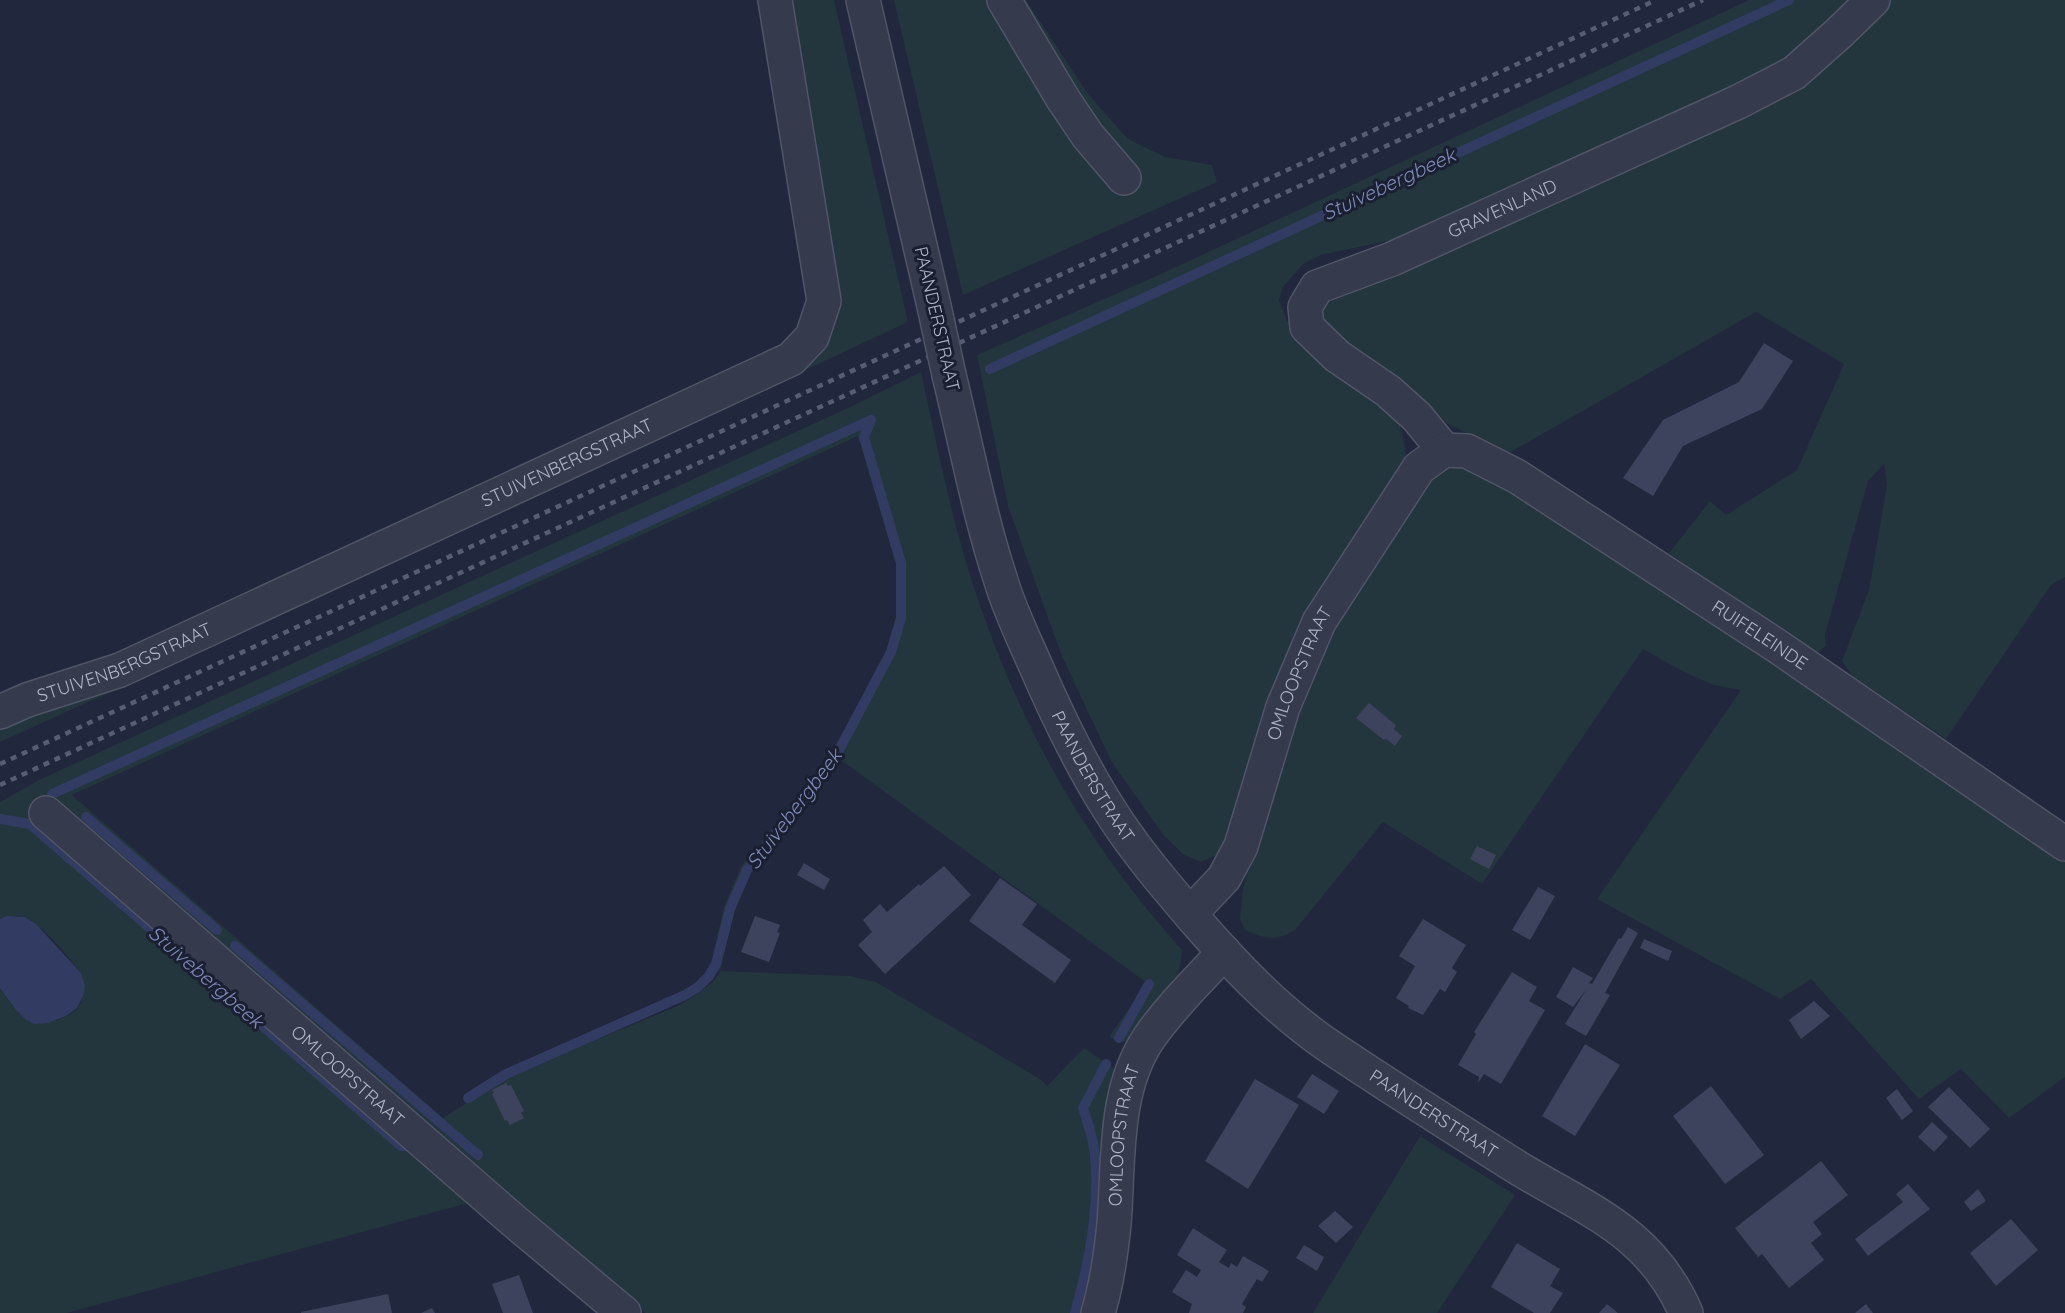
<svg xmlns="http://www.w3.org/2000/svg" width="2065" height="1313" viewBox="0 0 2065 1313" font-family="Quicksand,sans-serif">
  <rect width="100%" height="100%" fill="#21273c"/>
  <!-- green -->
  <path fill="#23353d" fill-rule="evenodd" d="M782,0h52l74,322 -603,282 -305,138v-21l812,-366z
    M894,0h132l62,94 40,45 37,18 47,8 5,17 -254,113z
    M1749,0h114l-80,64 -363,170 -99,21 -17,8 -21,24 -4,13 8,21 107,90c8,18 12,34 12,55l-175,367 -14,22 -16,7 -17,-7 -20,-19 -53,-75 -50,-107 -53,-148 -31,-151 184,-81z
    M1884,0h181v577l-14,8 -105,154 -94,-63 -10,-15 27,-71 18,-106 -3,-20 -16,17 -43,154 1,11 -13,11 -144,-104 41,-52 16,14 71,-45 47,-106 -88,-52 -247,141 -61,-29 -124,-91 -5,-28 11,-10 261,-118z
    M921,372c17,77 32,156 58,230 45,132 110,245 203,348 0,36 -30,64 -50,91l-12,1 -11,-5 38,-54 -306,-223 -92,112 -15,38 -14,61 129,5 27,6 164,97 7,7 37,-38 34,23 -13,124 -20,118h-440l-213,-183 -402,-317 445,388 -408,112h-67v-325c8,11 15,25 27,32 14,8 49,-2 54,-18 3,-8 0,-21 0,-29 -12,-15 -39,-50 -58,-56 -8,-2 -15,-1 -23,2v-117l39,-22 811,-373zM858,436l38,127v54l-9,34 -55,101 -91,115 -17,40 -12,53 8,12 -6,9 -10,8 -24,16 -173,72 -64,41 -371,-323z
    M1446,463l24,2 111,64 367,249 117,83v216l-56,41 -48,-49 -42,30 -108,-120 -31,20 -183,-100 144,-209 -28,-5 -33,-15 -37,-21 -161,235 -99,-62 -88,108c-20,12 -29,9 -50,0l-5,-11 3,-31 62,-200 20,-44 104,-171z
    M1420,1136l95,59 -78,118h-124z"/>
  <!-- water -->
  <path fill="#323c62" d="M7,916l18,1 11,7 45,49 4,12 -1,9 -7,14 -11,8 -18,7 -14,1 -9,-5 -10,-10 -15,-21v-69z"/>
  <g fill="none" stroke-linecap="round" stroke-linejoin="round">
    <!-- stream -->
    <path stroke="#323c62" stroke-width="10" d="M990,369l799,-369
      M52,794l819,-374
      M86,817l131,113
      M0,819l30,5 371,322h6
      M235,946l243,209
      M1119,1038l30,-54
      M468,1098l38,-24 179,-79 13,-8 11,-11 7,-12 14,-55 17,-39 90,-116 54,-102 10,-34v-55l-37,-126 7,-17
      M1075,1313c14,-49 25,-104 20,-156 -1,-17 -7,-33 -12,-49l23,-44"/>
  </g>
  <!-- building -->
  <path fill="#3d435c" d="M1764,343l29,18 -31,48 -79,37 -30,50 -30,-18 40,-58 76,-38z
    M1369,703l27,22 -2,4 8,7 -7,10 -9,-7 -2,1 -28,-22z
    M1477,846l19,9 -7,14 -19,-10z
    M804,863l26,16 -6,11 -27,-15z
    M944,866l27,29 -86,79 -27,-29 14,-13 -9,-12 17,-16 7,8 32,-28 1,2z
    M1000,878l37,26 -15,21 49,35 -16,23 -86,-62z
    M1538,887l17,9 -25,44 -18,-10z
    M755,916l25,9 -3,7 3,1 -11,29 -28,-10z
    M1423,919l43,26 -14,23 5,4 -12,20 -5,-3 -17,26 -15,-7 1,-2 -13,-8 19,-32 -16,-10z
    M1628,927l10,6 -33,60 5,2 -24,41 -21,-12 21,-34 -13,17 -17,-10 17,-30 20,11 -4,5 3,1 27,-46 2,1z
    M1644,939l28,12 -4,10 -28,-13z
    M1512,972l25,15 -8,14 16,9 -44,74 -17,-10 -6,9 1,-6 -21,-12 18,-31 -2,-2z
    M1814,1001l16,15 -29,23 -12,-19z
    M1585,1044l35,21 -45,71 -33,-20z
    M1312,1074l27,17 -15,23 -27,-17z
    M1255,1079l44,26 -51,84 -43,-28z
    M506,1083l2,3 3,-1 13,26 -3,2 3,5 -14,7 -3,-5 -2,1 -13,-27 2,-1 -2,-3z
    M1711,1086l53,69 -39,29 -52,-68z
    M1949,1087l41,42 -20,19 -42,-41z
    M1897,1089l16,22 -11,9 -16,-22z
    M1932,1122l16,15 -14,15 -16,-15z
    M1821,1161l27,34 -35,27 9,12 -11,9 13,17 -35,28 -27,-34 -4,3 -23,-29z
    M1908,1184l22,25 -62,47 -13,-17 48,-37 -7,-8z
    M1978,1189l8,12 -15,10 -7,-9z
    M1335,1211l18,16 -17,16 -18,-17z
    M2011,1219l27,31 -42,36 -26,-33z
    M1193,1228l34,22 -8,12 10,6 2,-5 6,4 6,-11 26,15 -7,11 -5,-3 -15,25 4,3 -3,6h-54l3,-9 -20,-12 14,-22 11,7 4,-7 -24,-15z
    M1517,1243l43,26 -10,17 13,7 -13,20h-16l-43,-26z
    M1304,1245l20,12 -7,14 -21,-13z
    M519,1275l14,38h-30l-11,-29z
    M388,1294l4,19h-91v-1z
    M1607,1304l11,9h-19z
    M1866,1304l7,9h-18z
    M432,1308l3,5h-14z"/>
  <g fill="none" stroke-linecap="round" stroke-linejoin="round">
    <defs>
      <g id="minor">
        <path d="M863,0l71,306"/>
        <path d="M1004,0l59,99 25,37 36,42"/>
        <path id="s1" d="M949,375c17,69 30,139 52,206 8,27 21,54 33,81 22,51 46,102 77,150 24,38 54,73 84,108 40,46 81,89 131,124 62,42 126,82 189,122 71,44 135,64 171,147"/>
        <path id="s2" d="M1444,450l-27,-33 -29,-26 -51,-35 -30,-29 -2,-20 12,-20 75,-28 346,-157 56,-29 45,-40 34,-33"/>
        <path id="s3" d="M1444,450l23,1 51,26 262,171 285,196"/>
        <path id="s4" d="M0,712l27,-12 93,-30 671,-311 21,-22 12,-36 -49,-301"/>
        <path id="s5" d="M46,813l468,408 110,92"/>
        <path id="s6" d="M1190,914l34,-36 17,-32 42,-139 36,-85 100,-154 25,-18"/>
        <path id="s7" d="M1098,1313c9,-29 13,-59 16,-89 5,-62 -1,-133 35,-186 21,-31 50,-58 75,-86"/>
      </g>
    </defs>
    <!-- minor casing -->
    <use href="#minor" stroke="#505567" stroke-width="36"/>
    <!-- minor -->
    <use href="#minor" stroke="#353a4c" stroke-width="33"/>
    <!-- rail -->
    <path stroke="#575d73" stroke-width="4.5" stroke-dasharray="6 6" stroke-linecap="butt" d="M0,764l1656,-764
      M0,785l1703,-785"/>
    <defs>
      <path id="minor-bridge" d="M934,306l15,69"/>
    </defs>
    <!-- minor-bridge casing -->
    <use href="#minor-bridge" stroke="#505567" stroke-width="36" stroke-linecap="butt"/>
    <!-- minor-bridge -->
    <use href="#minor-bridge" stroke="#353a4c" stroke-width="33"/>
  </g>
  <g text-anchor="middle" stroke-width="6" stroke-linejoin="round" paint-order="stroke">
    <!-- street labels -->
    <g font-size="18" fill="#b0b5c8" stroke="#1a1f31">
      <text dy="6" stroke="none"><textPath href="#s2" startOffset="430">GRAVENLAND</textPath></text>
      <text transform="translate(937 319) rotate(77)" y="6">PAANDERSTRAAT</text>
      <text dy="6" stroke="none"><textPath href="#s4" startOffset="620">STUIVENBERGSTRAAT</textPath></text>
      <text dy="6" stroke="none"><textPath href="#s3" startOffset="369">RUIFELEINDE</textPath></text>
      <text dy="6" stroke="none"><textPath href="#s4" startOffset="134">STUIVENBERGSTRAAT</textPath></text>
      <text dy="6" stroke="none"><textPath href="#s6" startOffset="268">OMLOOPSTRAAT</textPath></text>
      <text dy="6" stroke="none"><textPath href="#s1" startOffset="429">PAANDERSTRAAT</textPath></text>
      <text dy="6" stroke="none"><textPath href="#s5" startOffset="400">OMLOOPSTRAAT</textPath></text>
      <text dy="6" stroke="none"><textPath href="#s1" startOffset="915">PAANDERSTRAAT</textPath></text>
      <text dy="6" stroke="none"><textPath href="#s7" startOffset="180">OMLOOPSTRAAT</textPath></text>
    </g>
    <!-- water labels -->
    <g font-size="20" font-style="italic" fill="#7f8bb6" stroke="#1a1f31">
      <text transform="translate(1389 184) rotate(-25)" y="7">Stuivebergbeek</text>
      <text transform="translate(794 809) rotate(-53)" y="7">Stuivebergbeek</text>
      <text transform="translate(206 977) rotate(41)" y="7">Stuivebergbeek</text>
    </g>
  </g>
</svg>
